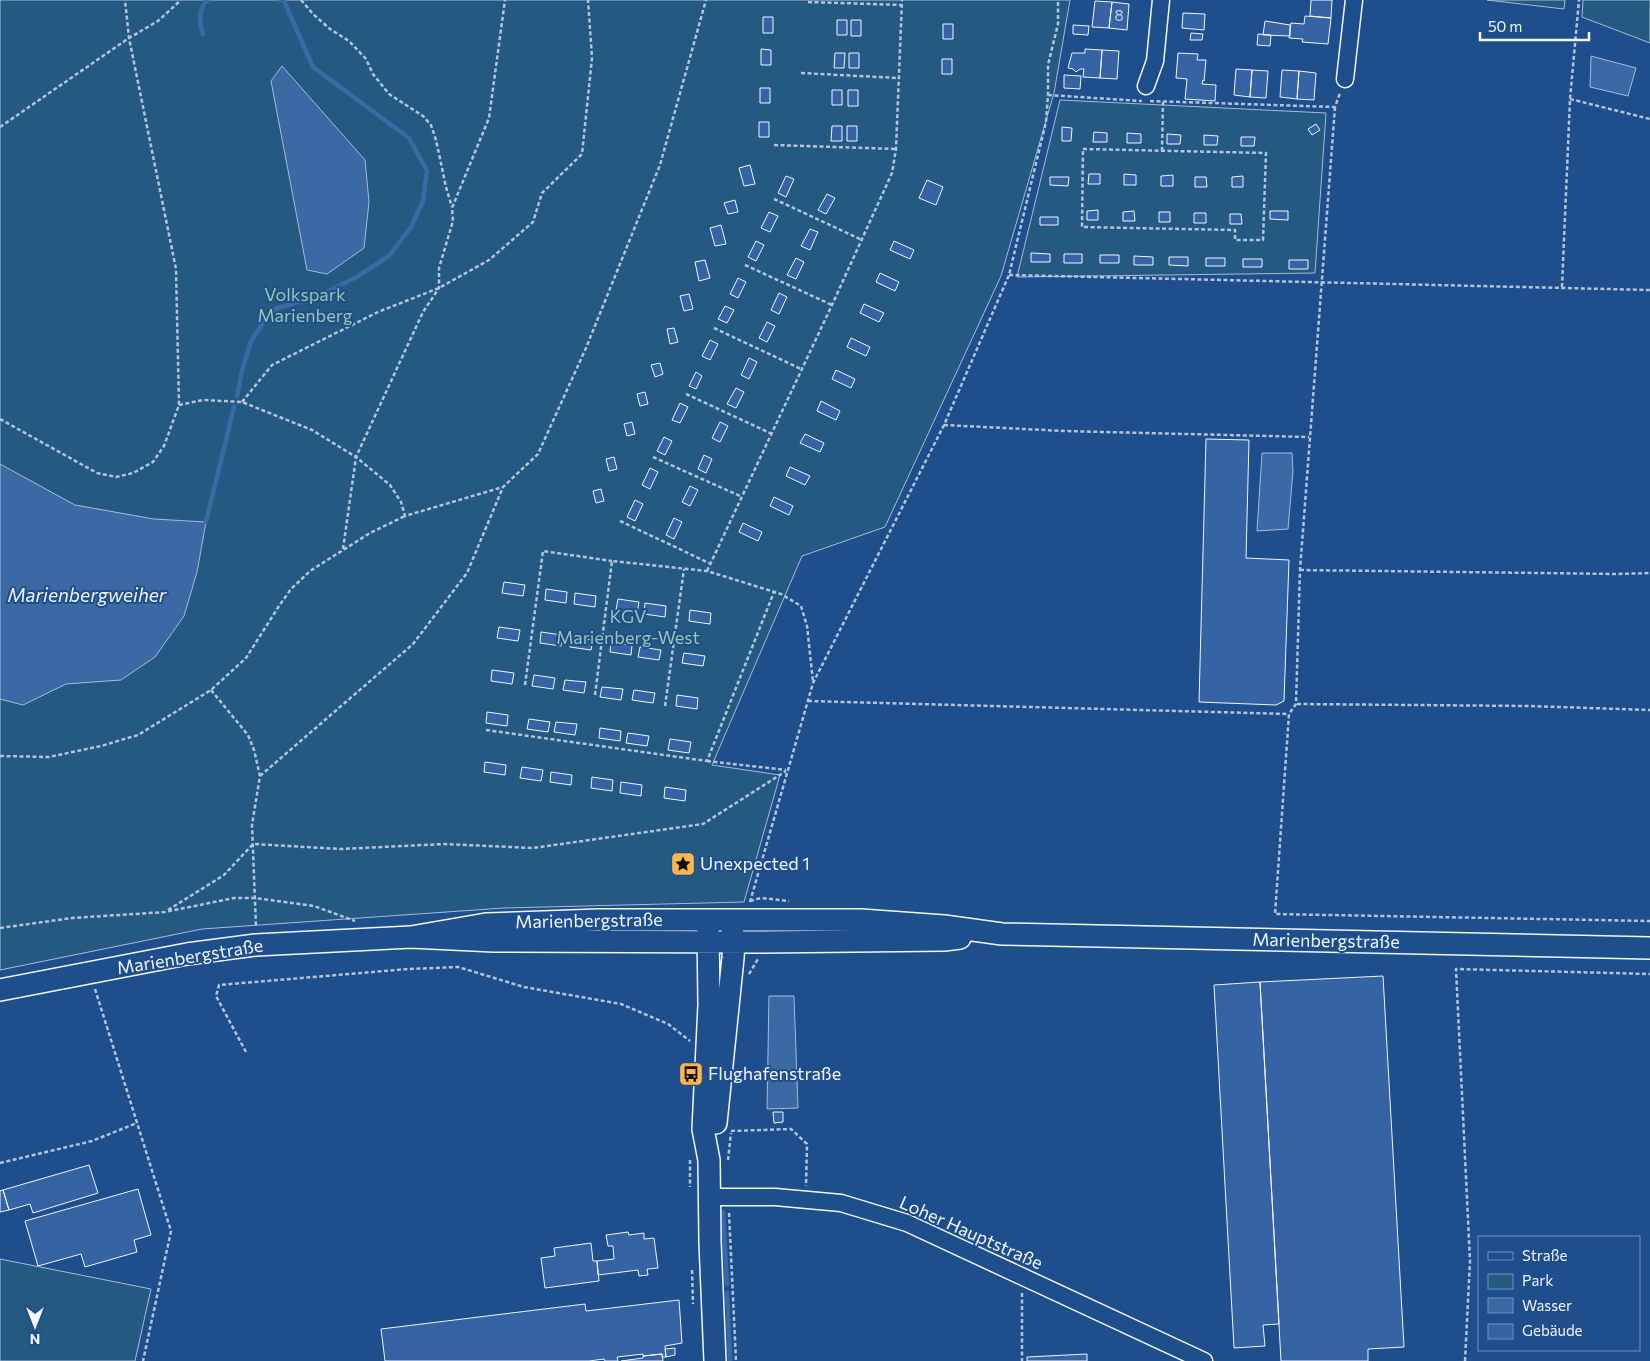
<svg xmlns="http://www.w3.org/2000/svg" width="1650" height="1361" viewBox="0 0 1650 1361" font-family="Commissioner,sans-serif">
  <rect width="100%" height="100%" fill="#1f4e8c"/>
  <!-- green -->
  <path fill="#245a82" stroke="#a8bbd7" d="M0,0h1070l-16,93 -53,183 -116,251 -83,29 -90,209 68,10 -36,127 -240,6 -302,21 -202,41z
    M1487,0h78l-1,9z
    M1583,0h67v43l-68,-26z
    M1060,100l266,13 -11,160 -298,4z
    M0,1259l151,30 -16,72h-135z"/>
  <!-- water -->
  <path fill="#3b69a3" stroke="#a8bbd7" d="M1591,56l45,12 -8,28 -38,-9z
    M282,66l83,94 4,42 -5,46 -37,26 -20,-4 -36,-189z
    M1262,453h30l1,18 -5,58 -31,2z
    M0,464l75,41 79,14 52,3 -9,50 -13,44 -29,41 -34,23 -55,4 -43,21 -23,-6z
    M769,996h25l4,112 -31,1z"/>
  <g fill="none" stroke-linecap="round" stroke-linejoin="round">
    <!-- stream -->
    <path stroke="#3b69a3" stroke-width="4.5" d="M203,34c-4,-12 -5,-24 4,-34
      M237,396l5,-25 9,-30 21,-31 51,-16 37,-19 29,-19 22,-29 12,-26 4,-30 -18,-33 -96,-71 -29,-66 -3,-1
      M206,522l28,-115
      M723,1212l4,72
      M727,1293l3,68"/>
  </g>
  <!-- building -->
  <path fill="#3563a3" stroke="#f2f6ff" d="M1311,0h21l-1,18 -21,-2z
    M1095,1l17,1 -3,26 -17,-1z
    M1112,2l17,2 -2,26 -18,-2z
    M1183,13l22,1 -1,16 -22,-2z
    M1305,16l26,2 -3,26 -26,-2 1,-3 -14,-1 2,-15 13,1z
    M763,17h10v16h-10z
    M837,20h10v15h-10z
    M851,20h10v16h-10z
    M1265,21l25,4v11l-27,-1z
    M943,24h10v15h-10z
    M1073,25l16,1 -1,9 -15,-1z
    M1191,33l12,1 -1,6h-12z
    M1258,34l13,1 -1,11 -13,-1z
    M761,49l10,1v15h-10z
    M1085,49l17,1 -2,28 -17,-1 1,-8h-4l-4,3 -3,-3 -5,-1 4,-15h13z
    M1102,50l17,1 -2,28 -17,-1z
    M835,53h10l-1,15h-10z
    M849,53h10v15h-10z
    M1178,53l20,1 -1,6h9l-2,21 -1,-1 -1,4 14,1 -1,16 -30,-2 2,-20 -11,-1z
    M942,59h10v15h-10z
    M1236,69l16,1 -2,27 -16,-2z
    M1252,70l16,1 -2,27 -16,-1z
    M1282,70l17,1 -2,28 -17,-2z
    M1299,71l17,2 -2,27 -17,-1z
    M1064,75l17,1 -1,13 -16,-1z
    M760,88h10v15h-10z
    M832,90h10v15h-10z
    M848,90h10v16h-10z
    M759,122h10v15h-10z
    M1316,124l4,6 -8,5 -4,-6z
    M832,126h10v15h-11z
    M847,126h10v15h-10z
    M1062,127l10,1 -1,13h-9z
    M1094,132l13,1v9h-14z
    M1127,133l14,1v9h-14z
    M1167,134l14,1 -1,9h-13z
    M1204,135l14,1 -1,9h-13z
    M1241,137h14l-1,9h-13z
    M750,165l5,19 -11,2 -5,-18z
    M1089,174h11v10h-12z
    M1124,174l12,1v10h-12z
    M1173,175v11h-12v-10z
    M786,176l8,3 -8,18 -8,-4z
    M1243,176v11h-11v-10z
    M1050,177h19l-1,9 -18,-1z
    M1195,177h11l1,10h-12z
    M927,180l16,7 -7,18 -17,-7z
    M827,194l8,4 -9,16 -8,-4z
    M735,200l3,12 -10,2 -4,-11z
    M1098,210v10h-11v-9z
    M1134,211l1,10h-12v-9z
    M1270,211h18v9l-18,-1z
    M769,212l9,4 -8,16 -9,-4z
    M1159,212h11v10h-11z
    M1194,213h12v10h-12z
    M1230,214h11l1,10h-12z
    M1040,217h18v8h-18z
    M721,225l5,19 -11,2 -5,-18z
    M810,229l8,3 -8,18 -9,-4z
    M756,241l8,4 -8,16 -8,-4z
    M894,241l20,9 -4,9 -20,-9z
    M1031,253l19,1v8h-19z
    M1064,254h18v9h-18z
    M1100,255h19v8h-19z
    M1134,256l19,1v8h-19z
    M1169,257h19v9l-19,-1z
    M796,258l8,4 -8,17 -9,-4z
    M1206,258h19v8h-19z
    M1243,259h19v8h-19z
    M705,260l5,18 -11,3 -4,-19z
    M1289,260h19v9h-19z
    M880,273l19,9 -4,9 -19,-9z
    M738,278l8,4 -8,16 -8,-4z
    M779,293l8,4 -8,17 -8,-4z
    M689,294l4,15 -9,2 -4,-15z
    M864,304l20,9 -5,9 -19,-9z
    M725,306l9,4 -7,13 -9,-4z
    M767,322l8,4 -8,16 -8,-4z
    M674,328l4,14 -8,2 -3,-15z
    M851,338l19,9 -4,9 -19,-9z
    M710,340l8,4 -8,16 -8,-4z
    M749,358l8,4 -8,17 -8,-4z
    M660,363l3,11 -8,3 -4,-12z
    M836,370l19,9 -4,9 -19,-9z
    M696,372l6,4 -6,13 -7,-3z
    M736,388l8,4 -8,16 -9,-4z
    M645,392l3,12 -8,2 -3,-12z
    M821,401l19,10 -4,9 -19,-9z
    M680,403l8,4 -8,16 -8,-3z
    M632,422l3,12 -8,2 -3,-12z
    M720,422l8,4 -8,16 -8,-4z
    M805,434l19,9 -4,9 -20,-9z
    M664,437l8,4 -7,14 -8,-4z
    M1206,439l43,1 -3,118 43,2 -5,141 -8,4 -77,-3z
    M704,455l8,4 -6,14 -8,-4z
    M614,457l3,12 -8,2 -3,-12z
    M790,467l20,9 -5,9 -19,-9z
    M650,468l8,4 -8,17 -8,-4z
    M690,486l8,4 -8,16 -8,-4z
    M601,489l3,12 -8,2 -3,-12z
    M774,497l19,9 -4,9 -19,-9z
    M635,500l8,4 -8,17 -8,-4z
    M674,518l8,4 -8,17 -8,-4z
    M743,523l19,9 -4,9 -19,-9z
    M504,582l21,3 -2,11 -21,-3z
    M546,589l21,3 -1,11 -21,-3z
    M575,593l21,3 -1,11 -21,-3z
    M618,599l21,3 -2,11 -21,-3z
    M645,603l21,3 -1,11 -21,-3z
    M690,610l21,3 -1,11 -21,-3z
    M499,627l21,3 -2,11 -21,-3z
    M541,632l21,3 -1,11 -21,-3z
    M572,637l21,3 -2,10 -21,-3z
    M611,642l21,3 -1,10 -21,-3z
    M640,647l21,3 -2,10 -21,-3z
    M684,653l21,3 -2,10 -21,-3z
    M492,670l22,3 -2,11 -21,-3z
    M534,675l21,3 -2,11 -21,-3z
    M565,680l21,2 -2,11 -21,-3z
    M602,687l21,2 -2,11 -21,-3z
    M634,690l21,3 -2,10 -21,-3z
    M677,695l21,3 -1,11 -21,-3z
    M487,712l21,3 -1,11 -21,-3z
    M529,719l21,3 -2,10 -21,-3z
    M556,722l21,2 -2,11 -21,-3z
    M600,728l21,3 -1,10 -21,-3z
    M628,733l21,3 -2,10 -21,-3z
    M670,739l21,3 -2,11 -21,-3z
    M485,762l21,3 -1,10 -21,-3z
    M522,767l21,3 -2,11 -21,-3z
    M551,772l21,3 -1,10 -21,-3z
    M592,777l21,3 -1,11 -21,-3z
    M621,782l21,3 -1,11 -21,-3z
    M665,787l21,3 -1,11 -21,-3z
    M1383,976l21,371 -36,2v12h-87l-21,-379z
    M1260,982l19,342 -16,1 2,21 -31,2 -20,-363z
    M773,1112h10v10l-9,1z
    M89,1165l9,28 -65,20 -3,-9 -21,6 -6,-20z
    M138,1189l13,46 -17,5 3,12 -52,15 -4,-13 -43,12 -13,-45z
    M3,1190l6,20 -9,2v-21z
    M628,1232l1,3 15,-2v6l10,-1 4,30 -11,1 1,6 -9,1 -1,-6 -40,5 -1,-14 17,-2 -1,-13h-5l-2,-11z
    M591,1243l2,18h4l2,20 -54,7 -4,-30 14,-2 -1,-8z
    M679,1300l3,43 -17,3 1,11h-4v-3l-19,2v-2l-26,3 1,4h-13l-1,-2 -15,2h-204l-4,-32 204,-25 1,7z
    M675,1348v7l-9,2 -1,-8z
    M662,1354l1,7h-42l22,-3v-2z
    M1087,1354v7h-60v-4z"/>
  <g fill="none" stroke-linecap="round" stroke-linejoin="round">
    <defs>
      <path id="minor" d="M1345,79l9,-79
        M1146,86l9,-25 6,-61
        M708,1197h67l66,6 66,20 297,138"/>
      <path id="major" d="M708,927l1,78 -6,124 6,31 1,82 5,119
        M411,937l75,-13 113,-4h262l83,6 58,8 648,14
        M0,990l187,-36 69,-9 155,-8 83,4 267,1 183,-2 16,-2
        M716,1123l17,-165 1,-16 -2,-15"/>
    </defs>
    <!-- minor casing -->
    <use href="#minor" stroke="#f2f6ff" stroke-width="19"/>
    <!-- major casing -->
    <use href="#major" stroke="#f2f6ff" stroke-width="24"/>
    <!-- path -->
    <path stroke="#b3c4dc" stroke-width="2.5" stroke-dasharray="4 2.5" stroke-linecap="butt" d="M301,0l12,14 17,15 19,12 17,18 7,15 16,20 34,22 8,9 5,15 10,47 6,20
      M808,2l94,3
      M801,73l97,5
      M1048,95l94,6
      M1570,99l80,20
      M1150,101l185,6 5,-14
      M1335,107l-35,463 -4,134 -7,10 -14,200 375,7
      M0,127l129,-89 29,-17 23,-21
      M774,145l122,4
      M1083,149l183,4 -3,87h-28v-10l-153,-3z
      M1162,151l1,-49
      M774,199l88,41
      M745,265l87,40
      M1009,275l641,15
      M1562,287l8,-188 9,-99
      M714,328l87,41
      M686,394l86,40
      M242,402l30,-37 106,-53 61,-24 50,-28 44,-38 9,-29 40,-39 10,-96 -4,-58
      M179,405l24,-5 39,2 70,28 44,27 34,28 11,17 4,14 98,-29 35,-33 48,-106 74,-183 46,-165
      M0,419l97,54 19,4 17,-4 20,-11 11,-16 15,-41 -3,-136 -47,-231 -4,-38
      M944,425l120,6 245,6
      M653,457l87,39
      M620,521l89,42
      M343,549l13,-92 67,-145 16,-24v-20l14,-47 -1,-13 37,-90 16,-118
      M1300,570l318,4 32,-1
      M707,571l125,-266 60,-132 4,-24 6,-149
      M525,685l18,-134 69,10
      M211,690l37,45 6,15 6,26 -8,49 4,102
      M595,695l17,-134 95,10 74,23 20,12 6,20 6,56
      M808,701l480,13
      M1297,704l232,2 121,4
      M665,706l19,-137
      M486,730l221,31 67,-169
      M0,756l49,1 52,-11 37,-11 73,-45 35,-32 33,-52 12,-17 19,-18 60,-38 35,-17
      M707,761l79,9
      M260,776l153,-132 54,-71 36,-86
      M750,901l11,-3 28,3
      M750,902l63,-219 131,-258 65,-150 37,-153 2,-27v-30l10,-41v-24
      M168,910l56,-35 29,-31 88,5 103,-5 89,4 170,-24 83,-53
      M0,928l72,-10 93,-6 69,-14h21l59,8 41,15
      M749,974l9,-15
      M95,989l76,242 -28,130
      M246,1052l-30,-56 3,-11 189,-16 50,-2 66,20 97,17 47,20 22,17
      M731,1131l60,-2 16,15 -1,42
      M690,1160v27
      M728,1160l3,-27
      M0,1163l92,-22 45,-18
      M729,1213l7,148
      M692,1270l1,34
      M1022,1293v68
      M1465,1361l5,-100 -14,-292 194,5"/>
    <!-- minor -->
    <use href="#minor" stroke="#1f4e8c" stroke-width="16"/>
    <!-- major -->
    <use href="#major" stroke="#1f4e8c" stroke-width="21"/>
  </g>
  <!-- icons -->
  <defs>
    <symbol id="sight-square" viewBox="-11 -11 22 22"><rect x="-9" y="-9" width="18" height="18" rx="4" fill="#ffb74d" stroke="#1f4e8c"/><path d="M0-6L1.8-2.2L6-1.7L2.9 1.2L3.7 5.4L0 3.3L-3.7 5.4L-2.9 1.2L-6-1.7L-1.8-2.2Z" fill="#111"/></symbol>
    <symbol id="bus-square" viewBox="-11 -11 22 22"><rect x="-9" y="-9" width="18" height="18" rx="4" fill="#ffb74d" stroke="#1f4e8c"/><path d="M-5-6H5V4H4V6H2V4H-2V6H-4V4H-5ZM-3.5-4V0h7V-4ZM-3.5 1.2v1.5H-2V1.2ZM2 1.2v1.5H3.5V1.2Z" fill="#111"/></symbol>
  </defs>
  <g fill-rule="evenodd">
    <use href="#sight-square" x="669" y="850" width="28" height="28"/>
    <use href="#bus-square" x="677" y="1060" width="28" height="28"/>
  </g>
  <g text-anchor="middle" stroke-width="4" stroke-linejoin="round" paint-order="stroke">
    <!-- number labels -->
    <g font-size="15" fill="#c3d1e8">
      <text x="1119" y="21">8</text>
    </g>
    <!-- park labels -->
    <g font-size="18" fill="#97c8a6" stroke="#1f4e8c">
      <text x="305" y="301">Volkspark<tspan x="305" dy="21">Marienberg</tspan></text>
      <text x="628" y="623">KGV<tspan x="628" dy="21">Marienberg-West</tspan></text>
    </g>
    <!-- poi labels -->
    <g font-size="18" fill="#f2f6ff" stroke="#1f4e8c" text-anchor="start">
      <text x="700" y="870">Unexpected 1</text>
      <text x="708" y="1080">Flughafenstraße</text>
    </g>
    <!-- street labels -->
    <g font-size="18" fill="#f2f6ff" stroke="#1f4e8c">
      <text transform="translate(589 921) rotate(-1)" y="6">Marienbergstraße</text>
      <text transform="translate(1326 941) rotate(1)" y="6">Marienbergstraße</text>
      <text transform="translate(190 957) rotate(-9)" y="6">Marienbergstraße</text>
      <text transform="translate(971 1233) rotate(24)" y="6">Loher Hauptstraße</text>
    </g>
    <!-- water labels -->
    <g font-size="19" font-style="italic" fill="#f2f6ff" stroke="#1f4e8c">
      <text x="87" y="602">Marienbergweiher</text>
    </g>
  </g>
  <!-- legend -->
  <rect x="1478" y="1236" width="162" height="115" fill="#1f4e8c" stroke="#7391ba"/>
  <rect x="1488" y="1252" width="25" height="8" fill="#1f4e8c" stroke="#7391ba"/>
  <text x="1522" y="1261" font-size="15" fill="#f2f6ff">Straße</text>
  <rect x="1488" y="1274" width="25" height="15" fill="#245a82" stroke="#7391ba"/>
  <text x="1522" y="1286" font-size="15" fill="#f2f6ff">Park</text>
  <rect x="1488" y="1298" width="25" height="15" fill="#3b69a3" stroke="#7391ba"/>
  <text x="1522" y="1311" font-size="15" fill="#f2f6ff">Wasser</text>
  <rect x="1488" y="1324" width="25" height="15" fill="#3563a3" stroke="#7391ba"/>
  <text x="1522" y="1336" font-size="15" fill="#f2f6ff">Gebäude</text>
  <!-- north arrow -->
  <g transform="translate(35 1326) rotate(180)" stroke="#1f4e8c" stroke-width="4" paint-order="stroke">
  <path d="M0-4L9 19L0 12L-9 19Z" fill="#f2f6ff"/>
  <text y="-8" font-size="14" font-weight="bold" text-anchor="middle" fill="#f2f6ff">N</text>
  </g>
  <!-- scale -->
  <path d="M1480 32v8h109v-8" fill="none" stroke="#f2f6ff" stroke-width="2.5"/>
  <text x="1488" y="32" font-size="15" fill="#f2f6ff" stroke="#1f4e8c" stroke-width="4" paint-order="stroke">50 m</text>
</svg>
